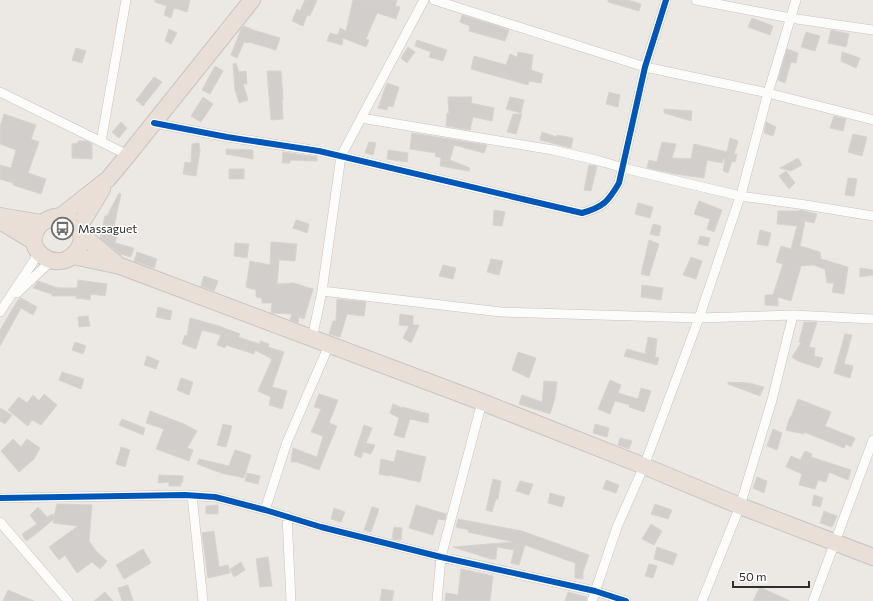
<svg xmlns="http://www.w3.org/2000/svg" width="873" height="601" viewBox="0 0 873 601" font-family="Commissioner,sans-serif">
  <rect width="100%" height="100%" fill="#ece8e4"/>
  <!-- building -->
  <path fill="#d1cecb" stroke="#d7d4d0" d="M155,0h35l-3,12 -13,-4 -3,10 -7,-3 3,-9 -12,-4z
    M305,0h12l-7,16 -3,-1 -4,11 -11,-5 5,-12 3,2z
    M353,0h44l-2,6 5,1 -4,12 -19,-6 -11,26 3,1 -3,7 -23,-9 -1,7 -15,-4 3,-8 8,2 2,-7 6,3z
    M608,0h20l13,4 -2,7 -31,-9z
    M462,15l47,15 -4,11 -36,-10 1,-5 -10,-4z
    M752,18l21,8 -3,9 -22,-8z
    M244,26l9,4 27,8 -4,12 -27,-8 -1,1 -4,-1 -7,16 -6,-3 10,-26z
    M169,29l8,4 -6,11 -6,-3z
    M831,30l18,4 -3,13 -18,-4z
    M806,32l14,4 -5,15 -14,-4z
    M417,40l30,10 -4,11 -14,-4 2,-5 -16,-6z
    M408,47l7,5 -8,11 -6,-5z
    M76,48l10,3 -4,12 -10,-3z
    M787,49l11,4 -2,10 -5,-1 -6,21 -7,-3z
    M518,52l15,3 -2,15 12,4 -2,9 -12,-2 -1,4 -57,-16 3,-13 32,9 4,-11 7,3z
    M842,52l18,6 -4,10 -15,-7z
    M236,63l3,9 7,-1 1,13h-4l5,16 -9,3 -4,-13 -2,-26z
    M215,66l8,5 -13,23 -8,-4z
    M267,71h14l2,29h-1l1,19 -12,1z
    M154,77l8,5 -19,24 -7,-6z
    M387,83l12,4 -6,20 -5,-1 -1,4 -9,-2z
    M609,92l11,3 -2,12 -12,-3z
    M203,97l10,7 -12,18 -10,-6z
    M448,97h24l-1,6 23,5 -2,13 -19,-4 -3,13 -24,-4 1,-13 2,1z
    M510,97l14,3 -3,13 -15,-4z
    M664,109l28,2 -1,10 -27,-8z
    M4,114l32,11 -5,14 8,3 -11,31 18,6 -5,15 -28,-9v-2l-13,-4v-14l11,3 5,-18 -16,-6v-17z
    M513,114h9l-6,20 -9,-2z
    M834,116l12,3 -3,12 -13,-3z
    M121,122l6,6 -8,10 -7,-6z
    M766,122l10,5 -3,9 -9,-3z
    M542,132l15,5v-2l16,3 -2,10 -31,-8z
    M412,133l75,12 -3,8 -30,-8 -4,15 20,8 -1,3 -29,-5 1,-8 -6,-2 1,-3 -26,-4z
    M853,134l14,3 -5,19 -14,-4z
    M730,138l8,3 -4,13h3l-2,8 -3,-1 -4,12 -5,-2 2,-12 -1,-1 -2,5 -15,-3 -3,18 -29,-4 -28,-6 2,-8 8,2 5,-20 14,2 -4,14 19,1 3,-15 33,8z
    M78,141h9l5,3v15l-20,-1v-14l6,-1z
    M369,142l7,1 -3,12 -8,-2z
    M199,143l1,8 -4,25 -13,-2 2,-12 6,1 1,-19z
    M226,149l27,1v9l-27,-5z
    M388,150l20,3 -1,9 -20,-3z
    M283,152l34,5v4l-27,-1v3h-8z
    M798,158l4,7 -11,6 -11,-3z
    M589,165l8,1 -6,25 -7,-1z
    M229,169h15v10h-15z
    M786,171l9,12 -6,6 -10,-13z
    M848,178l9,1 -3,17 -9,-1z
    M119,193l2,1 -8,37 5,1 -3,11 19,5 -3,9 -11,-3 -20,-16 5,-22h2z
    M699,201l23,9 -8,22 -7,-3 3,-10 -16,-5z
    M638,203l15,4 -3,11 -15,-4z
    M494,210l11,2 -3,14 -9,-1z
    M800,210l17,4 -3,9 -9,-2 -5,25 20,6 1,7 27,8 -4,27 -12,-2 2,-9h-7l-2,-14 -12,-4 -12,1 -10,35 -13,-4v9l-13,-1v-10h8l10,-31 -7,-2 5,-16 10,3 6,-23 -20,-2 1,-13h21z
    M296,220l13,4 -2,9 -14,-5z
    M653,224l8,2 -2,10 -9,-2z
    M760,230l11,3 -3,13 -11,-2z
    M700,236l10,2 -2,8 -10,-2z
    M649,240l10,4 -10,32 -8,-2z
    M271,242l26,2 -2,17 -16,-1 -2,24 16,-1 20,6 -9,30 -5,-2 -1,6 -8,-3 2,-6 -21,-1 1,-10h-10v-5l-6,-1v-7l-10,-3 4,-26 20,4z
    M235,243l14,1 -2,14 -13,-2z
    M137,252l20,7 -3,9 -20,-7z
    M691,257l11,4 -6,18 -13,-4z
    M491,259l12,2 -4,14 -12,-3z
    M443,265l13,3 -3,11 -14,-3z
    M860,268l13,2v5l-13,2z
    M204,276l14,5 -4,10 -13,-5z
    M78,280l29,4 -2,12 -14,-2 -1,6 -14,-2v-2h-24v-2l-19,-6 5,-7 20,7h19z
    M642,285l21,3 -2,12 -20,-3z
    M21,298l16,9 -4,8 -12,-7 -21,38v-16l18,-30z
    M337,299l29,3 -2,14 -17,-2 -7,23 -11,-3 4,-13h3z
    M158,307l14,4 -2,9 -14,-3z
    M400,314l13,2v9h6l-8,18 -8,-5 6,-12 -10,-1z
    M88,316l2,10 -11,1 -1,-10z
    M190,318l29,8 21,8 -2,3 22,7v-3l9,3 -1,3 16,5 -12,35 15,4 -5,18 -13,-4 2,-8 -13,-6 14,-32 -17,-9 -1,4 -28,-9 -1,3 -8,-3 4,-10 -19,-5 -6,19 -14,-5 3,-9 2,1z
    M804,322h13l-8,25 6,1 -1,8 9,2 -4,10 -21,-7 -6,-4 9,-14 -2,-1z
    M845,334l7,1 -8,29 9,2 -3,12 -16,-5z
    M648,337l9,2 -2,18 4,1 -2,7 -33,-9 3,-7 18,5z
    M75,342l11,4 -3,8 -11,-4z
    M518,352l18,6 -7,20 -17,-8z
    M147,356l12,5 -3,8 -12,-4z
    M62,372l22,7 -3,10 -22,-9z
    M181,378l12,4 -4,13 -12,-5z
    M610,380l11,5 -3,8 20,6 3,-11 10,3 -7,21 -15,-5 1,-2 -15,-4 -5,13 -12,-5z
    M544,381l13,1 -2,16 -5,16 -31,-10 3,-9 20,7z
    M728,382l21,1 15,4 -4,9 -32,-12z
    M44,394l13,11 -16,20 -9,-5 -4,6 -20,-16 11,-13 8,6 6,-8 6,6z
    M319,394l19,6 -9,23 8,3 -18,44 -22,-8h-6l2,-14 24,9 6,-21 -12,-4 10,-23 -7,-2z
    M798,399l33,13 -6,14 30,12 -4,9 -5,-3 -2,4 -40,-16v2l-18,-4 4,-13h1z
    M393,404l9,4v-1l27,7 -1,9 -18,-4 -6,19 -10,-3 5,-17 -9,-5z
    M0,408l12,7 -7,9 -5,-3z
    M150,411l34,13 13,7 -10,17 6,2 -4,11 -33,-12 8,-20 -18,-6z
    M122,419l23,9 -2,7 -24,-10z
    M223,424l9,2 -6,21 -9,-2z
    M595,424l14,4 -2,9 -14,-4z
    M364,425l8,3 -6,15 9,2 -4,9 -8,-2 -2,6 -7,-3z
    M773,429l9,4 -5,17 -10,-4z
    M620,438l12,3 -3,8 -11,-4z
    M13,439l8,8 6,-8 13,9 -6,11 -15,13 -18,-21z
    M121,447l9,3 -5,17 -9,-3z
    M235,450l16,5 -7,23 -23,-5 -24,-9 2,-5 30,7z
    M397,450l29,7 -6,25 -31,-7v1l-10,-2 2,-15 13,3z
    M805,451l7,3 -1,3 40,13 -3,10 -19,-8 -3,10 -8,-2 -3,9 -16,-4 3,-11 -16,-7 5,-11 9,4z
    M247,473l13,3 -2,8 -13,-3z
    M159,475l24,1v6h-2v4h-12v-4l-11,1z
    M757,477l10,4 -3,12 -11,-5z
    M493,479l8,2 -3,18h-2l-4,13 -6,-2z
    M606,480l13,5 -3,8 -13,-4z
    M520,481l13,3 -4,11 -13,-4z
    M550,493l15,4 -3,10 -14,-4z
    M814,495l9,3 -3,9 -8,-2z
    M57,504l35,1 -3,36 7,10 11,10 -7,8 -8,-7 -15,11 -12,-18 -6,5 -10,-13 29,-21 -25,-3 1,-4 -17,14 -11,8 -4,-7 15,-10 -7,-9 8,-8 9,10 6,-3 1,2z
    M655,504l17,6 -4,9 -17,-5z
    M218,505v9h-12v-8z
    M416,505l30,9 -1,6 -7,-1 -5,16 -24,-7z
    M372,507l7,2 -8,23 -7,-2z
    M334,508l11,4 -4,10 -10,-3z
    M824,511l13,5 -5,11 -12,-4z
    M458,519l64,12 67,24 -6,17v7l-8,-1v-15l-50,-18 -6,20 -8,-2 3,-13 -17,-3 -1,12h-5l-38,-12 60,-5 -45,-10 1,-2 -13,-3z
    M651,524l11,7 -8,14 -12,-6z
    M394,527l8,1 -1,12 -9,-1z
    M214,531l5,36 9,-2 2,8 -22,5 -6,-45z
    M657,547l20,7 -4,11 -19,-6z
    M143,549l8,14 -27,16 -8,-14z
    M268,557l4,29 -12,1 -4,-28z
    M241,562l4,8 -11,7 -4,-8z
    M649,564l8,2 -4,12 -8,-2z
    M461,569l32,7 -3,25h-45l1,-8 12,2z
    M128,585l5,16h-11l-4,-13z
    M760,587l30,14h-37z
    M382,589l12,2 -2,10h-12z
    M8,590l26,11h-31z
    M105,592l8,9h-19z
    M568,592l19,5 -1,4h-21z"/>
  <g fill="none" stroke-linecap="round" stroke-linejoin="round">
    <defs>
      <path id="street" d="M434,0l211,67 123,26 105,27
        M696,0l94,18 83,12
        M0,92l128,63
        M361,118l192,32 47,11 23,7 117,28 66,9 67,11
        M154,123l73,14 92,14 263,62c21,-6 26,-11 37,-30l26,-116 21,-67
        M101,142l25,-142
        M322,291l179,21 198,6 94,-3 80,4
        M17,293l34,-32
        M0,312l39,-59
        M312,339l10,-48 19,-135 83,-156
        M192,495l11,106
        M0,498l185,-3 30,2 50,13 56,17 120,30 154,34 31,10
        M265,510l22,-68 42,-97
        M287,516l4,85
        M0,522l68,79
        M437,601l4,-44 41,-155
        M592,601l25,-74 27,-61 55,-148 43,-127 26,-98 28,-93
        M702,601l38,-95 32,-106 21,-85
        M813,601l60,-161"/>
      <path id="highway" d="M0,216l41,7
        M61,216l47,-37 20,-24 124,-155
        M61,216c18,5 28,22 14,37 -18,22 -55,-4 -36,-27 6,-7 13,-9 22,-10z
        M0,221l33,20
        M79,227l23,-38
        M82,235l34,28
        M73,256l47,10 362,136 162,64 96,40 133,51"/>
    </defs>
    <!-- street casing -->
    <use href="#street" stroke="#c5c4c5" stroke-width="10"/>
    <!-- highway casing -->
    <use href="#highway" stroke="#c6c5c4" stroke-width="18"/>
    <!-- street -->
    <use href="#street" stroke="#fcfcfb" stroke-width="9"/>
    <!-- highway -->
    <use href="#highway" stroke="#eadfd6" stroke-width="16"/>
    <defs>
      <path id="cycleway" d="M154,123l73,14 92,14 263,62c21,-6 26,-11 37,-30l26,-116 21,-67
        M0,498l185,-3 30,2 50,13 56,17 120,30 154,34 31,10"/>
    </defs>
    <!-- cycleway casing -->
    <use href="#cycleway" stroke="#fff" stroke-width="8"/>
    <!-- cycleway -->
    <use href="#cycleway" stroke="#0057b8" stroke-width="6"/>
  </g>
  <!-- icons -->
  <defs>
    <symbol id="bus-ring" viewBox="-11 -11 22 22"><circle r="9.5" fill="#fff" stroke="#706f6e" stroke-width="1.5"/><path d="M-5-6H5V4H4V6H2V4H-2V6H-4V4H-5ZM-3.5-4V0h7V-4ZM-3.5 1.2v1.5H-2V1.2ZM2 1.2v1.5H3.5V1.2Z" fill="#706f6e"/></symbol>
  </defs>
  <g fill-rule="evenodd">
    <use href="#bus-ring" x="50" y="216" width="25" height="25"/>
  </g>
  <g text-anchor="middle" stroke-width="3" stroke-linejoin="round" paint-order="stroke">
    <!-- poi labels -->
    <g font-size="12" fill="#2e2e2e" stroke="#fff" text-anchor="start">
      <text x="78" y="233">Massaguet</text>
    </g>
  </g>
  <!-- scale -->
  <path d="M733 581v6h76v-6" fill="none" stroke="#2e2e2e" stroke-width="2"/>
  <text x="739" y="581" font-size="12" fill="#2e2e2e" stroke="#ffffff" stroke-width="3" paint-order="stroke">50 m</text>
</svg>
